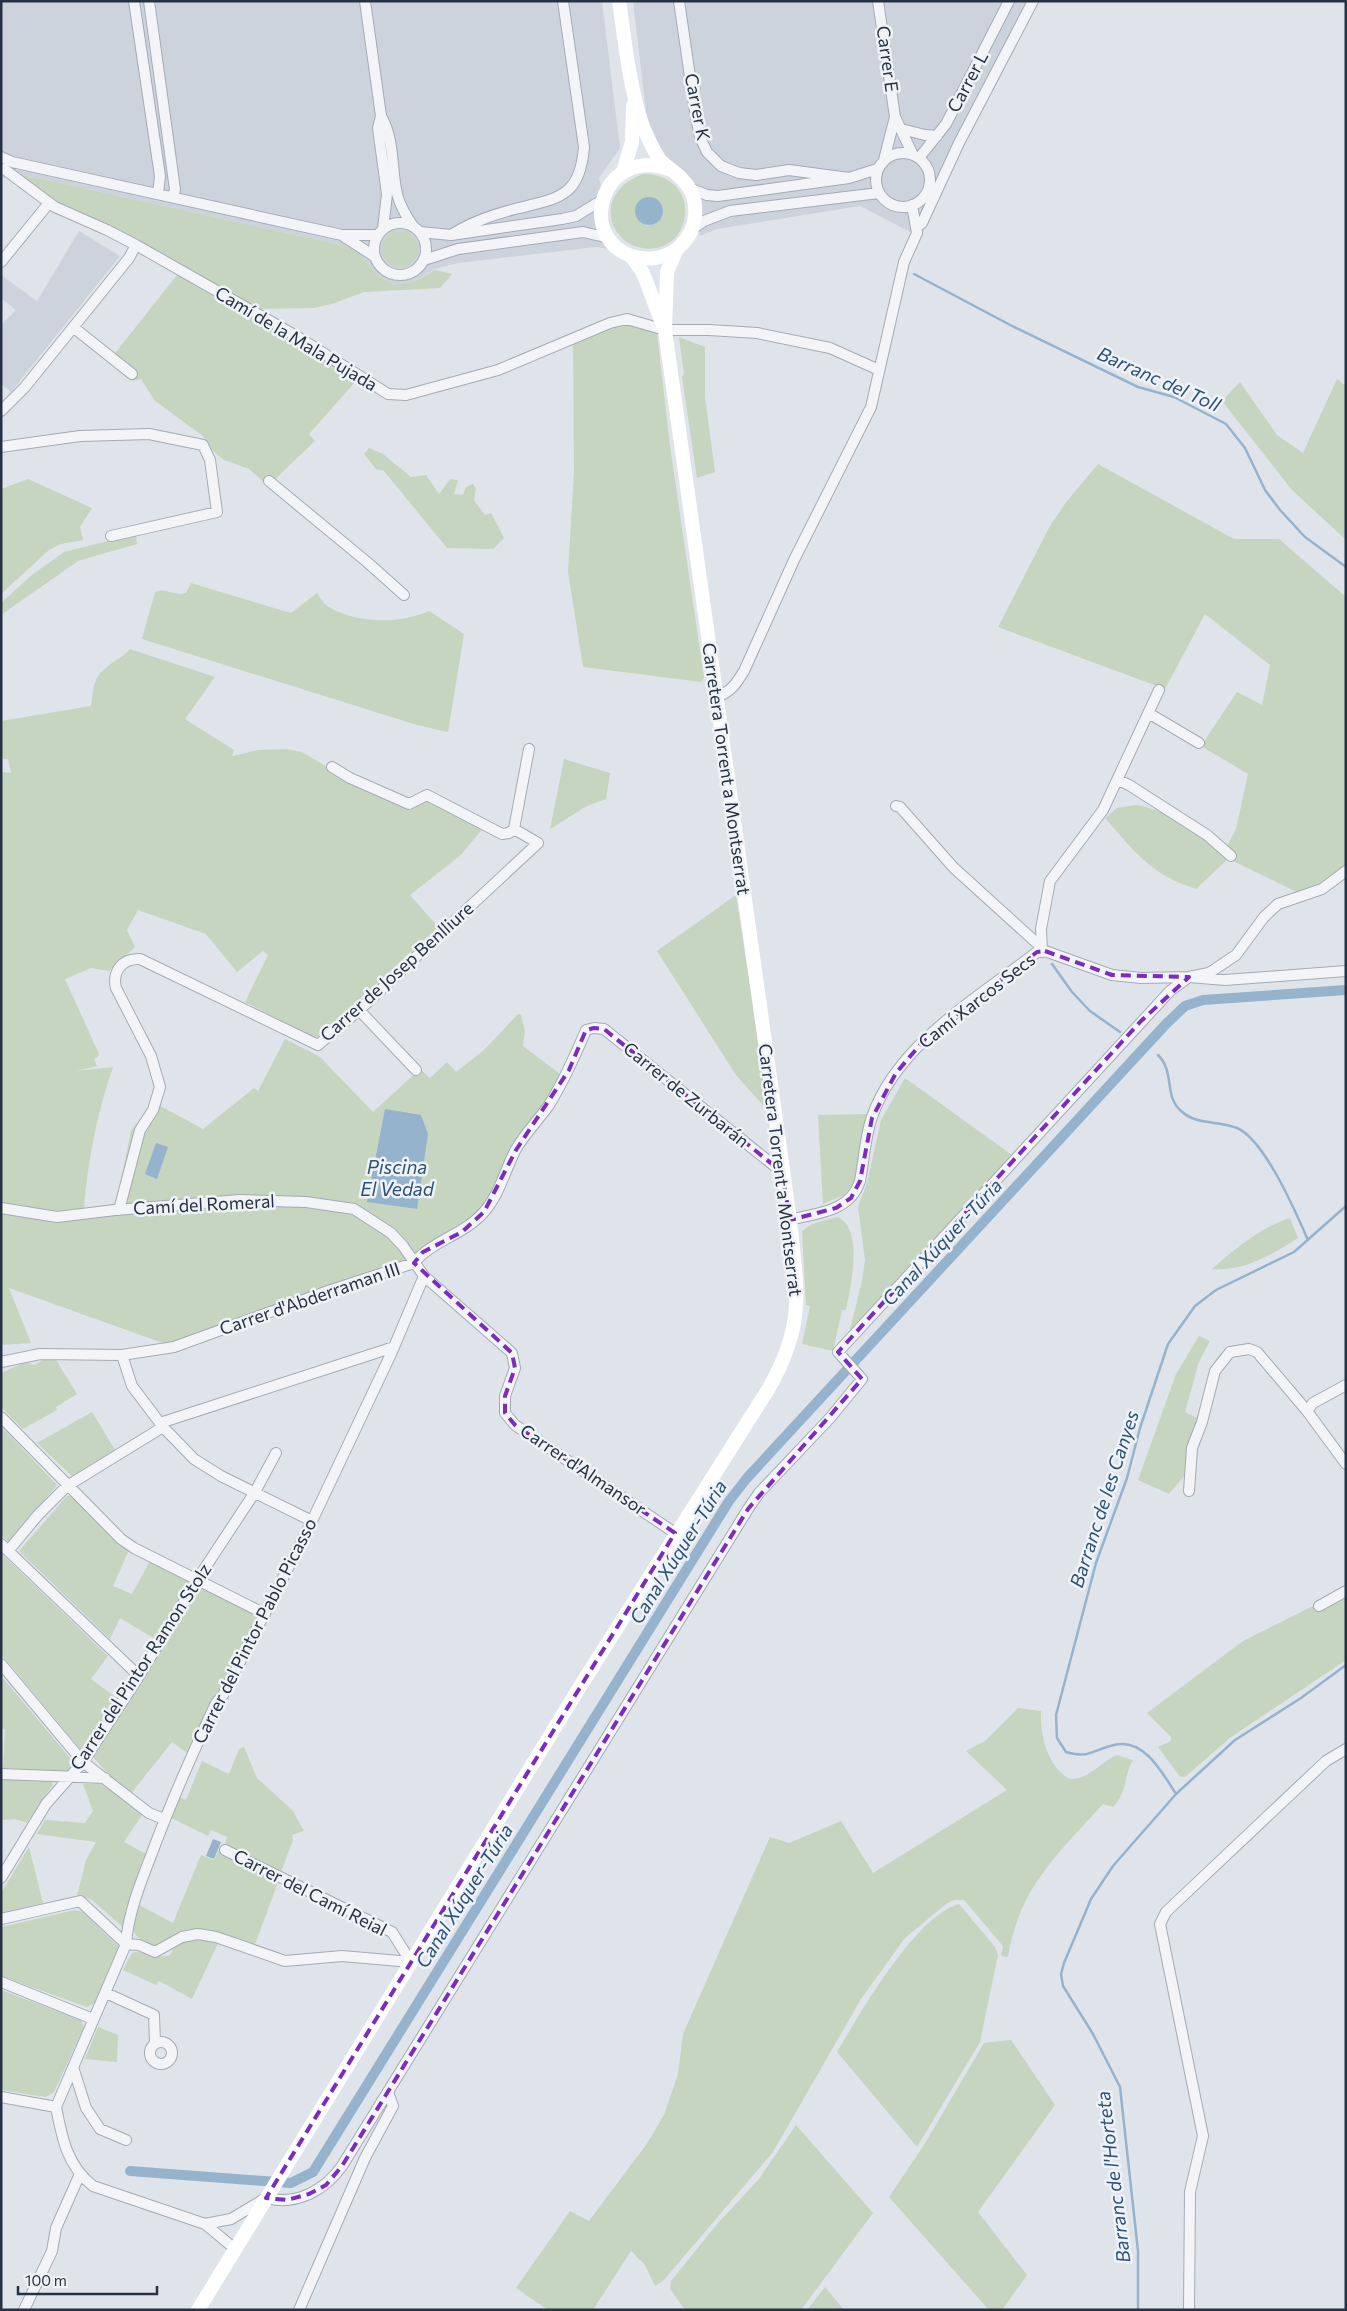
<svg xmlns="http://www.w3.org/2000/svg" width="1347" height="2311" viewBox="0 0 1347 2311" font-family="Commissioner,sans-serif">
  <rect width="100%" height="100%" fill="#dfe4ea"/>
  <!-- built -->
  <path fill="#cdd3dc" d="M1,1h601l18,147 -21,30 18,72 -21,-3 -138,16 -23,6 -22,13 -20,2 -15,-8 -19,-23 -13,-7 -331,-73 -14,6z
    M633,1h404l-65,125 -53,115 -5,-7 -54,-28 -143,23 -17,7 -2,-14 -24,-52 -26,-41z
    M79,231l41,25 -109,136 -10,-8v-59l15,-15 -15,-12v-23l36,26z"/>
  <!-- green -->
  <path fill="#c5d5bf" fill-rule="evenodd" d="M15,173l331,73 13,7 19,23 15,8 20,-2 22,-12 17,4 -12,14 -76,4 -29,11 -21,5 -57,1 -113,-66 -87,-41z
    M644,174c64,2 47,88 -6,73 -9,-2 -18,-9 -23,-18 -13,-25 5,-48 29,-55zM656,199l6,6 1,8 -8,11 -9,2z
    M382 249a18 18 0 1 1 36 0a18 18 0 1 1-36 0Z
    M177,275c62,30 124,64 180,105l-48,54 6,7 -47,45 -19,-17 -25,-9 -11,-9 -10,-15 -48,-35 -14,-22 -9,2 -24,-19z
    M618,323l14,1 25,9 13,113 34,232 -3,4 -118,-15 -15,-95 6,-100 -1,-131z
    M679,337l26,10v50l10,75 -18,6 -15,-101 2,-3z
    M1337,379l9,7v154l-54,-50 -70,-89 18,-19 37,53 26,18z
    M369,448l14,6 28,23 15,-2 13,19 11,-15 8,1 -4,14 9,1 3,-8 7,-3 3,5 -2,11 11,15 6,-2 13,25 -11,11 -46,-1 -63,-77 -8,-2 -12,-15z
    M1098,464l136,75h45l67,58v269l-25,18 -24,8 -64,-31 2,-6 -9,-7 10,-19 12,-55 -47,-28 36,-54 25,13 8,-40 -65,-51 -40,75 -167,-62 53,-103 16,-23z
    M28,479l64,29 -12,19 3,13 -22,4 -12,6 -48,44v-105z
    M136,534l1,10 -59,17 -77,54v-12l32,-29 31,-22z
    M191,583l100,30 26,-20c3,4 7,12 12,14 29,17 71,17 100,4l35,23 -16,98 -31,-7 -275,-86 13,-47c10,-5 20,5 31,1z
    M130,649l85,28 -30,42 49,31 -2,6 26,-6 28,-1 16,3 27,16 78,39 19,-7 57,28 -22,27 -51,40 28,32 -119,110 -9,-1 -65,-34 23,-47 -5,-4 -26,21 -31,-38 -68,-24 -11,20 8,17 -26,24 -18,-3 -26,11 34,75 -1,3 -4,2 3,7 -21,5 37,-4c-16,46 -25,92 -29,141l32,-4 15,-73 22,-29 50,27 51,-41 4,3 27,-52 35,18 53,55 47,-43 10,9 17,-16 9,10 28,-22 34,-36 3,1 4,16 -2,15 41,31 -48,73 -32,62 -70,51 -240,84 -165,-59 22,55 -30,2v-573l10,1 -3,-14h-7v-38l90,-15c3,-21 2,-30 21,-43 7,-5 13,-8 18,-14z
    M564,759l46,14 -4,26 -19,7 -37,23z
    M1136,805c37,6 64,30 93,53l-33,31c-46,-15 -60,-36 -91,-71l12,-10z
    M736,895l32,207 1,10 -33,-37 -79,-124z
    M905,1078l107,77 -163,178 13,-52 3,-21 -7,-53 9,-24 14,-63z
    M869,1114l-15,68 -10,13 -21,9 -5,-89z
    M837,1217c28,11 13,72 9,93h-4l-9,41 -31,-7 8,-38 -4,-1 -4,-74 10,-7z
    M1290,1218l8,20c-25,16 -55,34 -86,31 23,-20 49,-42 78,-51z
    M1199,1336l11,5 -11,21 -14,50 12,6c11,-26 10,-78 50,-73l-21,16 -8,15 -33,99 -16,19 -31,-14 38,-106z
    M53,1355l24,39 -21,13 1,3 -34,19 -22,-22v-34l25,-11 8,3z
    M92,1412l23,38 -43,26 -35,-33z
    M1,1426l56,59 -48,57 -8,-7z
    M67,1496h4l58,54 -16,36 19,8 18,-33 41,21 -36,57 -35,-21 -10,21 -91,-88z
    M1,1553l107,103 -17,23 27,20 -33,51h-4l-80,-96z
    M201,1587l60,29 -71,139 -18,-13 -43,54 -37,-40z
    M1346,1594v66l-115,77 -46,40h-5l-22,-30 13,-6v-4l-24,-24 96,-72 72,-36z
    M1,1676l75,89 -6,7 -67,-4 2,-39 -4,-1z
    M1018,1708l23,3c-1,24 6,54 27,67 18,5 33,-17 49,-23l16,5c-10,17 -4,29 -20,47l-10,-3c-46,51 -83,82 -95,153l-7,-1 2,-10 -39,-46h-10l-8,4 -41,34 -44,61 -88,153 -110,129 -8,5 -10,-21 -14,-14 -38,59h-45l-32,-22 54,-77 19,10 57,-76 18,-30 14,-41 5,-40 87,-197 19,6 52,-22 32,52 134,-83 -41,-39 19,-10z
    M244,1747l13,31 36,33 11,20 -12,4 1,5 -12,32 -57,-25 3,-10 -16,-7 -3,6 -37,-18 9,-21 6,3 16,-39 27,13 10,-25z
    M1,1779l50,2 2,3 -26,39 -12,-4 -14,1z
    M83,1784h23l38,28 -20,30 24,13 -24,73 -32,-28 -15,-5 9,-35 10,-18 -59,-8 8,-14 40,3 8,-12z
    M29,1847l14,56 -42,10v-20z
    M219,1849l61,28 -26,70c-18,-5 -50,-19 -68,-17 -11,2 -15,13 -25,16 -6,2 -9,-1 -14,-3 -21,-11 -14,-19 -8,-38l34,18 28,-68 13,5z
    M959,1904l36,43 3,8 -18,87 -63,105 -80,-95c23,-38 78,-136 122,-148z
    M75,1910l8,2 36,35 -24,56 -8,4 -86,-31v-49z
    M186,1937l34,2 -28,60 -33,-18 -3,4 -33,-15 9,-17c10,-4 22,7 38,2l3,-5 -3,-2z
    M1,1990l80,30 3,7 -30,65 -8,5 -45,-7z
    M98,2027l20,8 -1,27 -32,-3z
    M1011,2040l44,65 -77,107 49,63 -25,35h-13l-100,-113 35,-52 60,-102z
    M796,2125l77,88 -72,97h-116l-15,-21 1,-8 47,-58 41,-44z
    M825,2287l19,23h-37z"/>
  <!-- water -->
  <path fill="#96b3ce" d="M635 211a14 14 0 1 1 28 0a14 14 0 1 1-28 0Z
    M385,1109l36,6 7,19 -11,75 -50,-7z
    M156,1143l12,4 -11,32 -12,-5z
    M213,1839l8,3 -7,17 -8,-3z"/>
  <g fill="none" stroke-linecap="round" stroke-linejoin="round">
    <!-- stream -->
    <path stroke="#96b3ce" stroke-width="2.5" d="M914,274l100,53 124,60 36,10 52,27 19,24 20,42 15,20 25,27 41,30
      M1052,964l20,28 18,19 30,21
      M1158,1055c17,17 6,40 22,55 16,16 38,10 57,18 28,12 59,85 71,112
      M1176,1794c-13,-20 -32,-57 -62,-49 -23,5 -23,14 -48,7l-9,-14 -1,-23 40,-152 31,-85 13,-50 28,-84 27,-38 21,-16 78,-38 52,-46
      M1138,2310v-59l-18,-164 -27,-53 -30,-48 -2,-12 3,-11 27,-64 22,-33 63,-72 59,-54 66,-42 45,-33"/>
    <!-- canal -->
    <path stroke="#96b3ce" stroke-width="10" d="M130,2171l161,12 22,-11 416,-671 18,-23 419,-454 19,-18 18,-6 143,-10"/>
    <defs>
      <path id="minor" d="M134,1l26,175 -2,18
        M149,1l24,174 2,15 -2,7
        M365,1l16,115c14,24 10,52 16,78 3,12 9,22 16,32
        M679,1l16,110 5,26 7,15 14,14 18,7 17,2 33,-5 60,8
        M878,1l17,116 18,38
        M381,116l-3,12 9,66 -4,35
        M901,129l24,6 12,1
        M876 180a27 27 0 1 1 54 0a27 27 0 1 1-54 0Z
        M1,157l11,5 330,73h36
        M919,158l27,-34 63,-123
        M884,160l11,-43
        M4,169l51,38 52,23 29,15 162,92 90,57 18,1 92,-25 112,-47 17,-4 38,11h44l48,3 73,15 49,22
        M689,188l18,7 11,1 131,-18 28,-9
        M374 249a26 26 0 1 1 52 0a26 26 0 1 1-52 0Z
        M918,226l4,-3 37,-80 74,-142
        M692,229l12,-8 26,-10 149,-18
        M420,232l31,3 111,-16 14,-3 26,-16
        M451,235c20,-13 41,-20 64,-26 43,-11 65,-11 69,-62l-21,-146
        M343,236l31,20
        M424,260l34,-11 125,-17 26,6
        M1,262l48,-59
        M73,327l59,47
        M1,411l24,-24 104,-129 7,-13
        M1,447l79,-11 69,-2 54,11 7,15 7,52 -106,24
        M269,481l98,81 37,33
        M716,697c15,-5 20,-13 28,-26l50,-111 77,-153 33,-145 13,-29 -5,-28
        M1150,714l49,29
        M332,767l18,11 59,26 18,-9 75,39 7,-1 5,-4
        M1118,780l11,5 78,50 24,21
        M896,806l4,1 54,61 86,78
        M1042,952l-1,-23 9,-48 53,-71 56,-120
        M359,1010l57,60
        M1,1208l56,9 58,-7 125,-10 66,2 48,7 37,24 12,13 21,30 88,77 3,15 -10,28v17l10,12 160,108
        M119,1210l21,-80 13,-20 7,-23 -9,-31 -35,-68c-4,-16 6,-30 24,-29l178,86 41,-35 179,-167 -24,-14 15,-80
        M790,1220c27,-7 60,-8 70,-39 4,-21 5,-44 12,-64 25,-73 107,-120 165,-165l8,-1 67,24 29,3 48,-1 20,-4 27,-18 28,-38 14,-13 44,-15 24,-18
        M122,1355l10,31 31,41 31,32 27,17 91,45
        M1,1362l39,-8 82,1 52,-8 157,-57 83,-27c17,-22 50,-28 70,-51 15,-17 21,-41 31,-61 9,-17 23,-30 34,-46 15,-24 26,-49 37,-75l8,-2 10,1 178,143
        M1346,1385l-33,18 -6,8 39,53
        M1,1417l120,122 13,9 131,66
        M160,1423l234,-76
        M1189,1491l3,-43 10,-26 13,-51 15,-19 19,-3 8,3 50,59
        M1,1544l138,132
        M8,1551l30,-36 29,-29 96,-59
        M1319,1606l27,-15
        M1,1664l82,98 66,51 15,6
        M1,1774l104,4
        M225,1850l167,82 19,30
        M1,1878l45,-74 37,-42 56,-86 58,-96 58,-88 21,-39
        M1,1919l79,-18 46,43
        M126,1944l13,1 16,7 27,-15 16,-3 18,3 69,24 57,-5 69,6
        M1,1982l92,37
        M106,1993l48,22 1,28
        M150 2053a11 11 0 1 1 22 0a11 11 0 1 1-22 0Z
        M73,2067l13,41 14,21 26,11
        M1,2097l55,10
        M56,2107l70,-163c2,-31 15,-62 26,-91 19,-51 41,-101 64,-150l7,-8 89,-174 79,-167 33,-78
        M56,2107c6,31 11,59 37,79l112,38 30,25
        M205,2224l26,-5 35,-21c31,8 59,-8 76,-32l406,-657 11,-16 71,-75 32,-39 -24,-27 332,-361 19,-14 36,3 121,-9
        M24,2310l28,-59 4,-23 23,-52
        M299,2310l66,-152 28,-52 -5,-14
        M1189,2310l1,-118 13,-56 -43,-212 6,-12 160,-151 20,-12"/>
    </defs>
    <!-- minor casing -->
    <use href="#minor" stroke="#a4abb5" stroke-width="12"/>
    <!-- minor -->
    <use href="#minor" stroke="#f2f4f8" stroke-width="10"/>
    <!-- secondary -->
    <path stroke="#fff" stroke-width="14" d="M619,1c6,41 10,83 23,123 5,12 11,27 19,37 6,6 14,11 20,17 21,20 18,52 -3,70 -13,11 -32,13 -47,8 -56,-21 -28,-112 40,-86
      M623,172l9,-30 1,-36
      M631,256l12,17 19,50
      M198,2310l383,-625 188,-297c37,-65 28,-98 21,-168l-125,-890 2,-58 10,-23"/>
  </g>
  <!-- marked area -->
  <path fill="none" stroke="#7b2cbf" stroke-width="4" stroke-dasharray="10 6" stroke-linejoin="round" d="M1045,951l67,24 77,2 -48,44 -303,331 24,27 -114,130 -406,657 -16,19 -17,9 -22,6 -21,-2 409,-665 -160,-108 -10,-12v-17l10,-28 -3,-15 -98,-90 9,-11 39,-20 22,-20 32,-62 53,-80 17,-40 8,-2 10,1 178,143 8,48 46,-12 15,-10 9,-17 12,-63 24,-45 29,-34 112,-87z"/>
  <g text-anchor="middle" stroke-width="5" stroke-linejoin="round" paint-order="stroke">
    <!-- street labels -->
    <g font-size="18" fill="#263243" stroke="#eff3f7">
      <text transform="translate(887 59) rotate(82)" y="6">Carrer E</text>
      <text transform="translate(968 82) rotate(-62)" y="6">Carrer L</text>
      <text transform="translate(697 107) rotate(79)" y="6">Carrer K</text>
      <text transform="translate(296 339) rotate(31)" y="6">Camí de la Mala Pujada</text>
      <text transform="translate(726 769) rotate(82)" y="6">Carretera Torrent a Montserrat</text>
      <text transform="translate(397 972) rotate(-42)" y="6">Carrer de Josep Benlliure</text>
      <text transform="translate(977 1001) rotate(-38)" y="6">Camí Xarcos Secs</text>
      <text transform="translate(686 1095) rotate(39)" y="6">Carrer de Zurbarán</text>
      <text transform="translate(780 1170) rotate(83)" y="6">Carretera Torrent a Montserrat</text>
      <text transform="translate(204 1205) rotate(-3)" y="6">Camí del Romeral</text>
      <text transform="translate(310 1299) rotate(-19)" y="6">Carrer d'Abderraman III</text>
      <text transform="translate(583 1470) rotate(34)" y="6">Carrer d'Almansor</text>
      <text transform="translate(255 1631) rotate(-63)" y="6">Carrer del Pintor Pablo Picasso</text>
      <text transform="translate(141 1667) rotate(-57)" y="6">Carrer del Pintor Ramon Stolz</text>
      <text transform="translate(310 1893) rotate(27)" y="6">Carrer del Camí Reial</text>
    </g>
    <!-- water labels -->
    <g font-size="19" font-style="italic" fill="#2c527b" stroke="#eff3f7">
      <text transform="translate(1159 379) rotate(24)" y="7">Barranc del Toll</text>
      <text x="397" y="1174">Piscina<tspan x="397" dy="22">El Vedad</tspan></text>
      <text transform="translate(942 1242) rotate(-47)" y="7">Canal Xúquer-Túria</text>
      <text transform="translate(1104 1499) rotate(-72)" y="7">Barranc de les Canyes</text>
      <text transform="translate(678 1552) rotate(-58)" y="7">Canal Xúquer-Túria</text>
      <text transform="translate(464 1896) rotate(-58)" y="7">Canal Xúquer-Túria</text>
      <text transform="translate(1113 2177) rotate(-97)" y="7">Barranc de l'Horteta</text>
    </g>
  </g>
  <!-- border -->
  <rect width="1347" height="2311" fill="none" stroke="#263243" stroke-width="5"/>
  <!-- scale -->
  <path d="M18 2286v8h139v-8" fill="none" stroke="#263243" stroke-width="2.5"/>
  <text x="25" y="2286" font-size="15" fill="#263243" stroke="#eff3f7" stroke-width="4" paint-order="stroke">100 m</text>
</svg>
